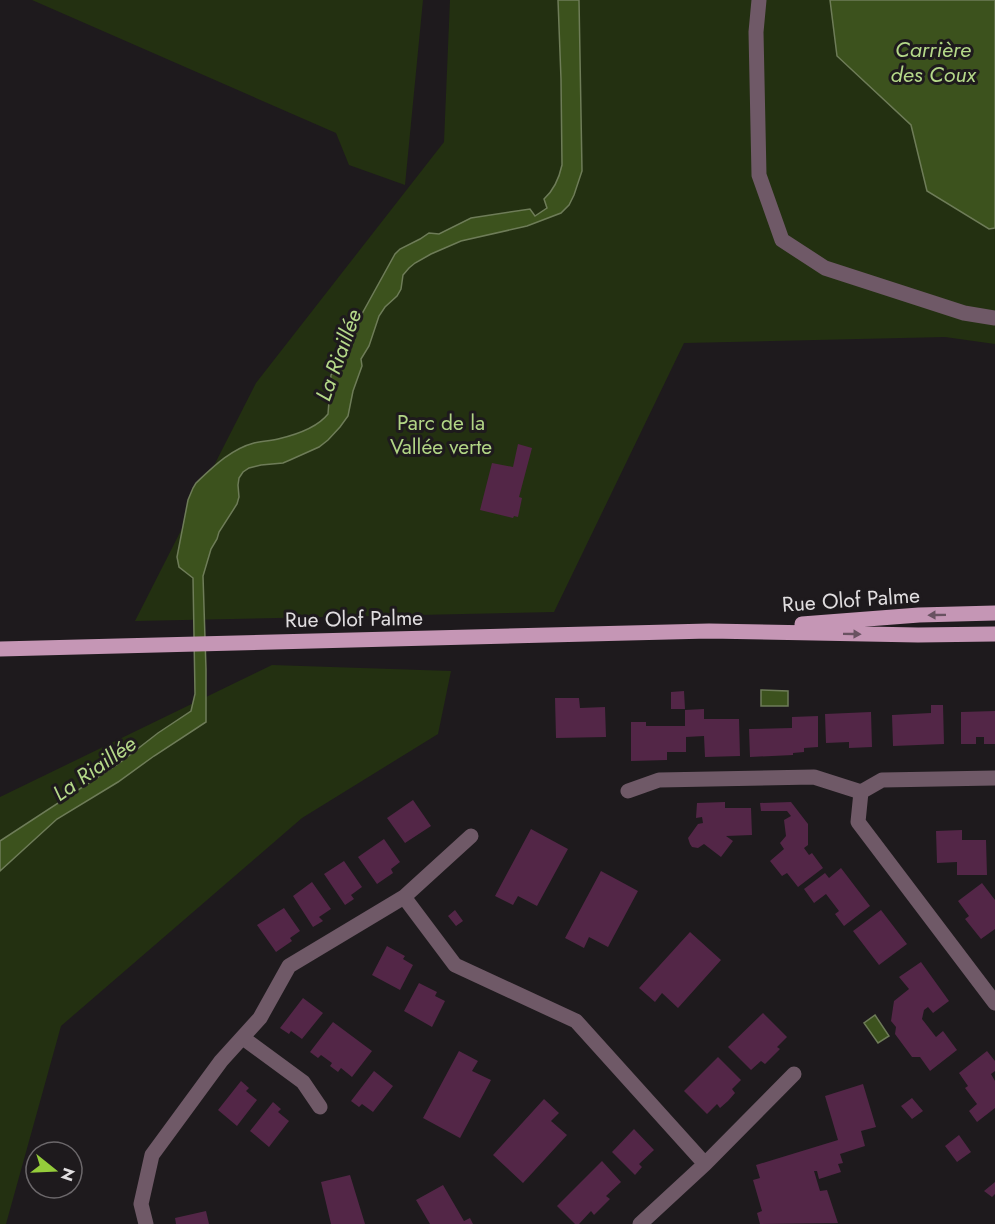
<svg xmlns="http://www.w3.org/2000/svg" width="995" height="1224" viewBox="0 0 995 1224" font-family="Jost,sans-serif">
  <rect width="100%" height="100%" fill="#1e1a1d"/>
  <!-- green -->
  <path fill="#233011" d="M32,0h391l-18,185 -56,-20 -13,-32z
    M450,0h545v344l-50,-7 -261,6 -130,269 -419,9 121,-238 188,-241z
    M272,665l179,6 -13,63 -136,84 -241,208 -55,198h-6v-427z"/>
  <!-- water -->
  <path fill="#3c521d" stroke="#6e7c58" stroke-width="1.5" d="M558,0h21l3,171 -8,24 -5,10 -8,8 -34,13 -66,15 -30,13 -16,9 -6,5 -6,7 -2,14 -4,7 -12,11 -6,9 -10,30 -8,13 1,7 -9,25 -5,25 -8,11 -12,13 -9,7 -29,13 -7,3 -22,2 -12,3 -6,4 -4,6 -1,7 1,12 -2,7 -18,28 -2,7 -6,10 -8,27 3,93v53l-52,34 -36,26 -61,37 -57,52v-30l118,-77 40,-31 33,-22 4,-17 -2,-116 -14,-11 -2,-10 11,-57 5,-12 3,-5c17,-16 35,-34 58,-40 8,-2 16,-2 24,-4 17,-4 39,-11 50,-25l3,-39 11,-17 5,-17 48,-87 5,-5 20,-10 9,-6 10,1 32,-16 59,-9 5,7 12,-8 -3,-9c10,-9 15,-20 18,-34l-1,-86z
    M830,0h165v228l-6,1 -62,-38 -16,-66 -74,-69z
    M761,690l27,1v15h-27z
    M875,1015l14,21 -11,7 -14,-20z"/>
  <!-- building -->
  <path fill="#532647" d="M518,444l14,4 -13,49 3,1 -4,19 -4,-1 -1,2 -33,-8 12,-47 21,4z
    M684,691l1,18h-14v-17z
    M555,698h24l1,10 25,-1 1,30 -50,1z
    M931,705h12l1,39 -51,2 -1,-31 39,-2z
    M704,709v10h35l1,37 -35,1 -1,-21 -18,1v15h-19v8l-36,1v-39h15v4h39v-16z
    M995,711v33h-11v-7h-8v7h-15v-32z
    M871,712l1,35 -23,1v-6l-23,1 -1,-29z
    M818,716v31l-14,1v4l-11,1v2l-43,2 -1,-28 43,-1v-11z
    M413,800l18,26 -26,17 -18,-25z
    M725,802v6h26l1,27 -26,1 7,5 -12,16 -17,-13 -6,4 -6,-1 -2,-3 -2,-6 10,-14 5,-1 -1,-6 -6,1 1,-15z
    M791,802l17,22v21l-4,3 5,7 3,-2 11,15 -25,19 -11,-14 -5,3 -12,-15 14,-12 -4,-6 6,-7 -2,-16 7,-4 -4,-5h-26l-1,-8z
    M531,829l37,20 -31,57 -19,-10 -5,9 -18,-9z
    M962,830v10h24l1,35h-30v-13l-20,1 -1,-32z
    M384,839l16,23 -9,7 2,4 -16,11 -19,-27z
    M344,861l18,26 -11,8 3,4 -9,6 -21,-31z
    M841,868l29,38 -26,20 -9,-12 4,-3 -13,-17 -12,9 -10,-14 21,-16 4,5z
    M601,871l37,20 -30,56 -19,-10 -5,11 -19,-10z
    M312,882l19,27 -12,8 4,4 -10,6 -20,-31z
    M982,883l13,17v29l-14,10 -16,-20 4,-3 -11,-15z
    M284,908l16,23 -10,7 2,3 -16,11 -19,-27z
    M455,910l8,11 -7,5 -8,-10z
    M881,910l26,34 -28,21 -26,-34z
    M690,932l31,28 -43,48 -16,-15 -7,9 -16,-14z
    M387,946l18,10 -2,3 10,6 -13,25 -28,-15z
    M921,962l28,39 -16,12 -5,-6 -4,3 -2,9 14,18 7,-6 14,19 -27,21 -10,-14h-8l-17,-23 1,-7 -5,-6 3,-20 15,-12 -10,-12z
    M419,983l18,9 -2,4 10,5 -13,26 -28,-16z
    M303,998l20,15 -21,26 -11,-8 -2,3 -9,-6z
    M763,1013l24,24 -10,10 3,2 -15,15 -4,-3 -10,9 -23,-23z
    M333,1022l39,29 -20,26 -11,-9 -3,4 -8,-6 2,-3 -11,-8 -3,3 -8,-6z
    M459,1051l19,10 -6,10 19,9 -31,58 -37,-20z
    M987,1051l8,10v10l-4,3 4,7v27l-18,14 -8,-11 8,-7 -12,-16 3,-2 -9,-13z
    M718,1057l23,23 -9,9 3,4 -7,8 -8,7 -3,-4 -10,10 -23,-23z
    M374,1071l19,15 -20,26 -11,-8 -3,3 -8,-6z
    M241,1081l8,7 -3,3 11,9 -20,26 -19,-16z
    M863,1084l13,43 -15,4 4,15 -25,8 3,9 -5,1 3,8 -22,7 -2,-8h-3l6,20 7,-1 11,33 -78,1 -3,-11 5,-2 -9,-31 7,-2 -4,-13 82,-25 -13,-44z
    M912,1098l11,13 -11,8 -11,-13z
    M544,1099l15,14 -8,8 16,14 -44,48 -30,-28z
    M273,1102l8,7 -3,3 11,9 -20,26 -19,-16z
    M634,1129l20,21 -15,14 3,3 -7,8 -23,-23z
    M959,1135l12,17 -14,10 -12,-16z
    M602,1161l19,21 -15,14 4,3 -16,16 -3,-4 -12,13h-4l-18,-18z
    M350,1175l15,49h-34l-10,-42z
    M995,1182v12l-3,3 -8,-6z
    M443,1185l21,36 6,-3 3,6h-43l-14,-24z
    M206,1211l3,13h-33l-1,-6z"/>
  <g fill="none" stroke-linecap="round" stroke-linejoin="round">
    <!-- minor -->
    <path stroke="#6f5967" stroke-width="15" d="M759,0l-3,32 3,143 23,65 43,28 139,45 31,5
      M628,791l31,-11 155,-3 47,15
      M861,792l-3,30 137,181
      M861,792l21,-12 113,-2
      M404,897l51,68 121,56 129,143
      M243,1038l60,44 17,25
      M146,1224l-5,-20 11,-49 69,-94 39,-43 29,-52 115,-69 67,-61
      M640,1224l65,-60 89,-90"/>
    <!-- major -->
    <path stroke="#c596b5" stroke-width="15" d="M802,624l117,-9 76,-2
      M0,649l709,-18 209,4 77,-1"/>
  </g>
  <!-- one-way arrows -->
  <defs><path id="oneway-solid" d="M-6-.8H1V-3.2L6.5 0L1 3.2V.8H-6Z" transform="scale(1.5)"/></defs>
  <g fill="#695261">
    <use href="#oneway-solid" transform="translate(937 615) rotate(179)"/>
    <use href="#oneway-solid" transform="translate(852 634) rotate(1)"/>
  </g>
  <g text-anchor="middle" stroke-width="6" stroke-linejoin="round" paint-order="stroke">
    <!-- park labels -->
    <g font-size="21" fill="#b1d585" stroke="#1e1a1d">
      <text x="441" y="430">Parc de la<tspan x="441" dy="24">Vallée verte</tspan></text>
    </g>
    <!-- street labels -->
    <g font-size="21" fill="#e1dee0" stroke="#1e1a1d">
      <text transform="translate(851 600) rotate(-4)" y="7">Rue Olof Palme</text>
      <text transform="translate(354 619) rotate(-1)" y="7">Rue Olof Palme</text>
    </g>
    <!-- water labels -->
    <g font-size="22" font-style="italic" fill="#b5d989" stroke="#1e1a1d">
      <text x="933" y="57">Carrière<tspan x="933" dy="25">des Coux</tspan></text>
      <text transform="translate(338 355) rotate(-70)" y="8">La Riaillée</text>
      <text transform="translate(94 768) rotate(-35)" y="8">La Riaillée</text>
    </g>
  </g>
  <!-- north arrow -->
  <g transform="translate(54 1170) rotate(108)"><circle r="28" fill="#1e1a1d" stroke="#6c686b" stroke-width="1.5"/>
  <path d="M0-4.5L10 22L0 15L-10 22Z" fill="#95cc3b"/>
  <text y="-9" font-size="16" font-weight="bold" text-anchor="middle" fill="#e1dee0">N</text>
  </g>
</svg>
